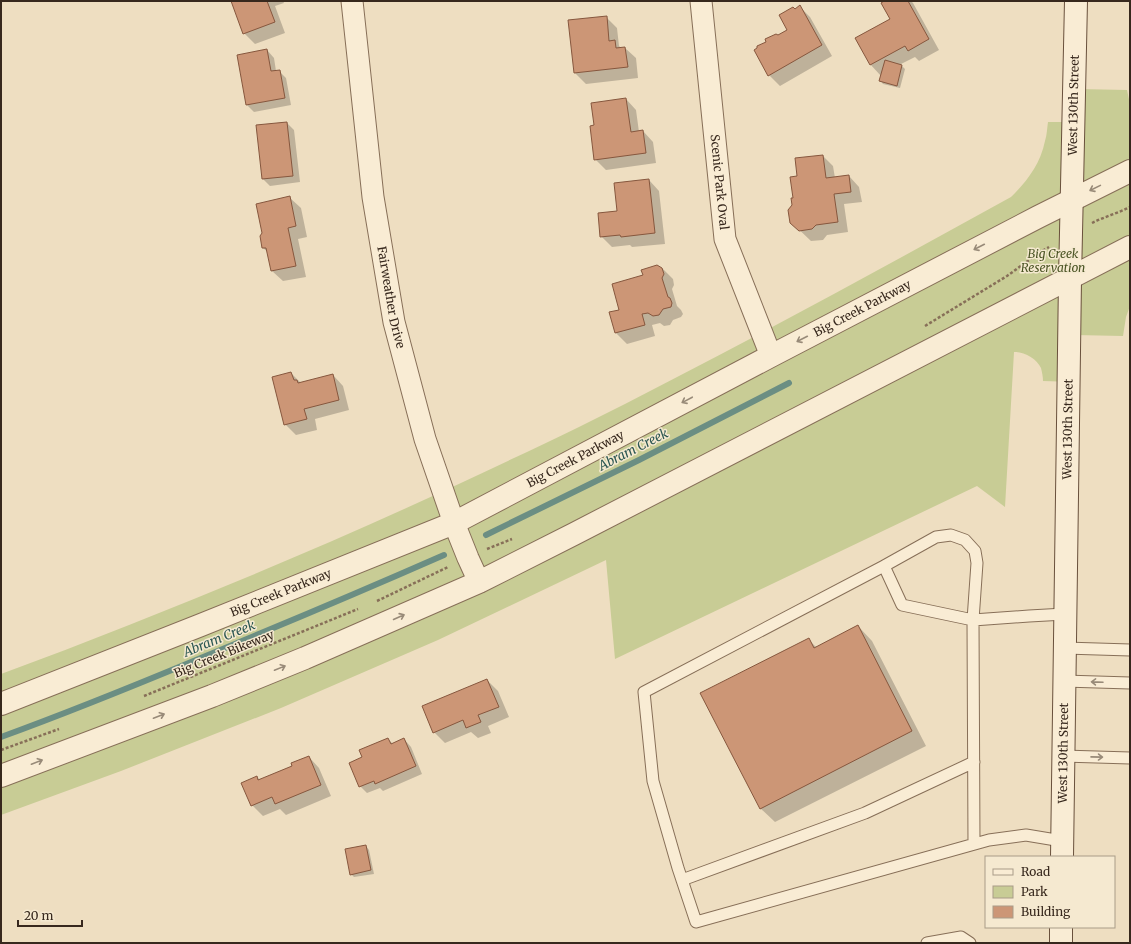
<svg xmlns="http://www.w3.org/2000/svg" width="1131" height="944" viewBox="0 0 1131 944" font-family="Merriweather,serif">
  <rect width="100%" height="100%" fill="#eedec1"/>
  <!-- green -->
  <path fill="#c8cc95" d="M1078,89l49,1 3,14v202l-4,11 -3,19 -48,-1 -1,47 -31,-1c0,-4 -1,-9 -2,-13 -4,-9 -17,-17 -27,-16l-9,155 -28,-21 -362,173 -9,-99 -168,80 -157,68 -160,63 -120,44v-141c167,-62 331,-130 492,-206 29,-14 58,-27 86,-41 146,-73 289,-151 432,-230 16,-16 29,-32 34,-56 2,-6 2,-13 3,-19h29z"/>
  <!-- shadow -->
  <path fill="#0003" d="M232,1h51l1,2 -9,3 10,27 -30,11 -11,-11z
    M886,1h25l2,2 26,47 -20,11 -4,-4 -16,8 3,1 3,3 -5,19 -17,-4 -3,-4 1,-4 -11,-12 21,-45z
    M800,7l10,10 22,39 -52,30 -11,-11 9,-39 11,-6 6,-20z
    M606,17l11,11 2,18 2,2h4l11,10 2,20 -52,6 -11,-11z
    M267,50l7,8 2,13h3l7,7 5,27 -37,7 -7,-7z
    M626,99l10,11 3,22 4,-1 10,11 3,21 -50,7 -11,-11z
    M287,123l7,7 6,52 -30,4 -7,-7z
    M823,156l10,10 2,12 14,-2 10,11 3,15 -18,2 4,28 -21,3 -4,5 -12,1 -20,-19 3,-24 4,-21z
    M649,180l10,11 6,53 -33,3 -2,-2 -18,2 -11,-11 17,-24z
    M290,198l11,10 6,29 -9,2 8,38 -23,4 -11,-10 -3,-18 -6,-5v-15z
    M662,268l11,11 1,6 -2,4 5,17 4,4 2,4 -2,3 -8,3 -3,5 -6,1 -4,-3 -8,2 3,11 -28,8 -11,-11 -5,-20 9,-2 24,-35z
    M291,373l10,10 32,-8 10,11 6,24 -34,9 2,11 -21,5 -11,-11z
    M858,626l14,15 54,105 -151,76 -15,-14 48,-169 8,8z
    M487,680l11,11 11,26 -21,9 3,7 -13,5 -7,-6 -26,11 -11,-11z
    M388,739l5,5 11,-5 7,8 11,27 -39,17 -3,-3 -13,5 -7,-7 4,-28z
    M309,757l10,11 12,28 -45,19 -6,-6 -17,7 -11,-11 5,-28 3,3 33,-14z
    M366,846l3,4 5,24 -20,3 -3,-3z"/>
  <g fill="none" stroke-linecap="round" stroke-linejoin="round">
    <!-- stream -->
    <path stroke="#6b8e83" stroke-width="6" d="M486,535l153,-75 150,-77
      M1,737c66,-24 130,-50 195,-77 83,-34 166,-69 248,-105"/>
  </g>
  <!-- building -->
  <path fill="#cc9676" stroke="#86573e" d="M231,1h36l8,21 -32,12z
    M884,1h24l21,38 -21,12 -3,-5 -35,19 -15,-27 35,-19 -9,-16z
    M800,5l22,40 -54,31 -14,-26 3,-2v-2l9,-4 -1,-3 11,-5 2,1 9,-5 -8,-15 14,-8 2,2z
    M607,16l2,25 6,-1 1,8 9,-1 3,20 -54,6 -6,-53z
    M267,49l4,22 9,-1 5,28 -39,7 -9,-50z
    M885,60l17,5 -5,21 -18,-5z
    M626,98l5,34 12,-2 3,23 -52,7 -4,-34 4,-1 -3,-22z
    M287,122l6,54 -31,3 -6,-54z
    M823,155l3,23 23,-3 2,17 -17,2 4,28 -22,3 -4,4 -13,2 -9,-8 -2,-13 4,-5 -1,-7h2l-3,-21 7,-1 -2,-18z
    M649,179l6,54 -34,4 -1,-2 -20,2 -2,-24 19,-2 -3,-28z
    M290,196l6,30 -8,2 8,38 -25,5 -5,-23h-4l-2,-12 2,-3 -6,-29z
    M657,265l5,3 2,6 -2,4 6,19 2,1 2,5 -1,4 -8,2 -4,6 -6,1 -5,-3 -6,1 3,11 -30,8 -6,-21 10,-2 -7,-26 31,-9 -2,-5z
    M291,372l3,8h3l1,3 35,-9 6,26 -35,9 3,10 -23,6 -12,-48z
    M858,625l54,106 -152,78 -60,-116 109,-55 5,10z
    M487,679l12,28 -21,8 3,7 -15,6 -3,-8 -30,13 -11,-27z
    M388,738l3,6 13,-6 12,28 -41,18 -1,-3 -15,6 -10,-24 13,-6 -3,-7z
    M309,756l12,29 -46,19 -3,-7 -21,9 -10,-23 16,-7 1,4 34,-14 -1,-3z
    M366,845l5,25 -21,5 -5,-26z"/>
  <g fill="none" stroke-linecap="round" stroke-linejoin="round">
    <defs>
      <path id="service" d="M884,566l52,-29 15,-2 14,5 10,11 2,12 -4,57 1,224
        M1065,648l65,2
        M1064,681l66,2
        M1063,756l67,2
        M1062,841l-36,-6 -37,5 -293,82 -18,-54 -25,-87 -9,-89 240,-126 18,39 71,15 56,-4 36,-2
        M682,880l183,-67 109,-51
        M927,943l34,-6 9,6"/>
      <g id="minor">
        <path id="s1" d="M352,1l21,196 21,125 31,117 29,84 14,35 11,24"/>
        <path id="s2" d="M701,1l24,238 46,117"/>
      </g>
      <g id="tertiary">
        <path id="s3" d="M1,704l200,-79 253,-102 317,-167 267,-139 92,-46"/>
        <path d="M1,776l211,-80 93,-38 174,-76 95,-48 556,-287"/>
      </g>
      <g id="secondary">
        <path id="s4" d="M1062,857l8,-578 6,-278"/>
        <path d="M1061,943v-16"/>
      </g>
    </defs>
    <!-- service casing -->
    <use href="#service" stroke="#876f58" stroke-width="13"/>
    <!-- minor casing -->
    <use href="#minor" stroke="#876f58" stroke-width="23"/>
    <!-- tertiary casing -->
    <use href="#tertiary" stroke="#876f58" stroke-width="24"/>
    <!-- secondary casing -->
    <use href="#secondary" stroke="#69503c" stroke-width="24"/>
    <!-- path -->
    <path stroke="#876f58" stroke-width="2.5" stroke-dasharray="3 2" stroke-linecap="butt" d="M1092,223c12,-6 26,-10 38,-16
      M925,326l82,-50 33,-24 9,-5
      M487,549l25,-10
      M377,601l71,-34
      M144,696l214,-87
      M1,750l58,-21"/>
    <!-- service -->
    <use href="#service" stroke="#f9ecd4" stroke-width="11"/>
    <!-- minor -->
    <use href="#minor" stroke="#f9ecd4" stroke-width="21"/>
    <!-- tertiary -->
    <use href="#tertiary" stroke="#f9ecd4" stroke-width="22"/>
    <!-- secondary -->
    <use href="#secondary" stroke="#f9ecd4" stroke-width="22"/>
  </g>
  <!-- one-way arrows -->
  <defs><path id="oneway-shaft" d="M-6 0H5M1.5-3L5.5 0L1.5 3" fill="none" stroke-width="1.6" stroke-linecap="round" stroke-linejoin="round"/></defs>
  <g stroke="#988a78">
    <use href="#oneway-shaft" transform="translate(1095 188) rotate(154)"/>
    <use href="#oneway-shaft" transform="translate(979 247) rotate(153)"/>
    <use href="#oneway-shaft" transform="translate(802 339) rotate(153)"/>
    <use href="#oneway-shaft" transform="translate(687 400) rotate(152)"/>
    <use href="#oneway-shaft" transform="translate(399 617) rotate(-24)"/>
    <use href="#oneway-shaft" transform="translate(280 668) rotate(-22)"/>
    <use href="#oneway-shaft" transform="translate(1097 682) rotate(-178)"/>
    <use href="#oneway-shaft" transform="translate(159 716) rotate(-21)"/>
    <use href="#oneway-shaft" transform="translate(1097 757) rotate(1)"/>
    <use href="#oneway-shaft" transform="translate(37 762) rotate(-21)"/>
  </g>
  <g text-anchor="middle" stroke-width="3" stroke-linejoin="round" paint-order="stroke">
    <!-- street labels -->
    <g font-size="12" fill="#37281d" stroke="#f5e9d0">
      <text dy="4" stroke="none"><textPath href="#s4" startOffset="752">West 130th Street</textPath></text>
      <text dy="4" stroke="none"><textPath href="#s2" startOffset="182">Scenic Park Oval</textPath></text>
      <text dy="4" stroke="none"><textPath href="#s1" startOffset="299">Fairweather Drive</textPath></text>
      <text dy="4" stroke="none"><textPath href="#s3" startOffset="949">Big Creek Parkway</textPath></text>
      <text dy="4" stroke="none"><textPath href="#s4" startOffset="428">West 130th Street</textPath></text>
      <text dy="4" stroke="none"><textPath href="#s3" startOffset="625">Big Creek Parkway</textPath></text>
      <text dy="4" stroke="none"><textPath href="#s3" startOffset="301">Big Creek Parkway</textPath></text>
      <text transform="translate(224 654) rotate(-22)" y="4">Big Creek Bikeway</text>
      <text dy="4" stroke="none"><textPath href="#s4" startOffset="104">West 130th Street</textPath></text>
    </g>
    <!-- park labels -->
    <g font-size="12" font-style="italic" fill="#495323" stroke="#f5e9d0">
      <text x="1053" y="258">Big Creek<tspan x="1053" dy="14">Reservation</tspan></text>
    </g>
    <!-- water labels -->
    <g font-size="13" font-style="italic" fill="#2c5752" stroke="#f5e9d0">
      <text transform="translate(633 449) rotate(-27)" y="5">Abram Creek</text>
      <text transform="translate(219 638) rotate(-22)" y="5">Abram Creek</text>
    </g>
  </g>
  <!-- border -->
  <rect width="1131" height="944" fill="none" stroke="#37281d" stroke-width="4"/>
  <!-- legend -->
  <rect x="985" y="856" width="130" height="72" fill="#f5e9d0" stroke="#a99c88"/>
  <rect x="993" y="869" width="20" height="6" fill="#f9ecd4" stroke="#a99c88"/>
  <text x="1021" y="876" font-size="12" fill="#37281d">Road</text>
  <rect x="993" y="886" width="20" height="12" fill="#c8cc95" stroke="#a99c88"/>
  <text x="1021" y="896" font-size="12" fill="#37281d">Park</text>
  <rect x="993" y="906" width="20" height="12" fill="#cc9676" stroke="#a99c88"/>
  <text x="1021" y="916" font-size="12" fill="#37281d">Building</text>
  <!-- scale -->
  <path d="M18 920v6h64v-6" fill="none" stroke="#37281d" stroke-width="2"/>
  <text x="24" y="920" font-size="12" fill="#37281d" stroke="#f5e9d0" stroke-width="3" paint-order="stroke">20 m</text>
</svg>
